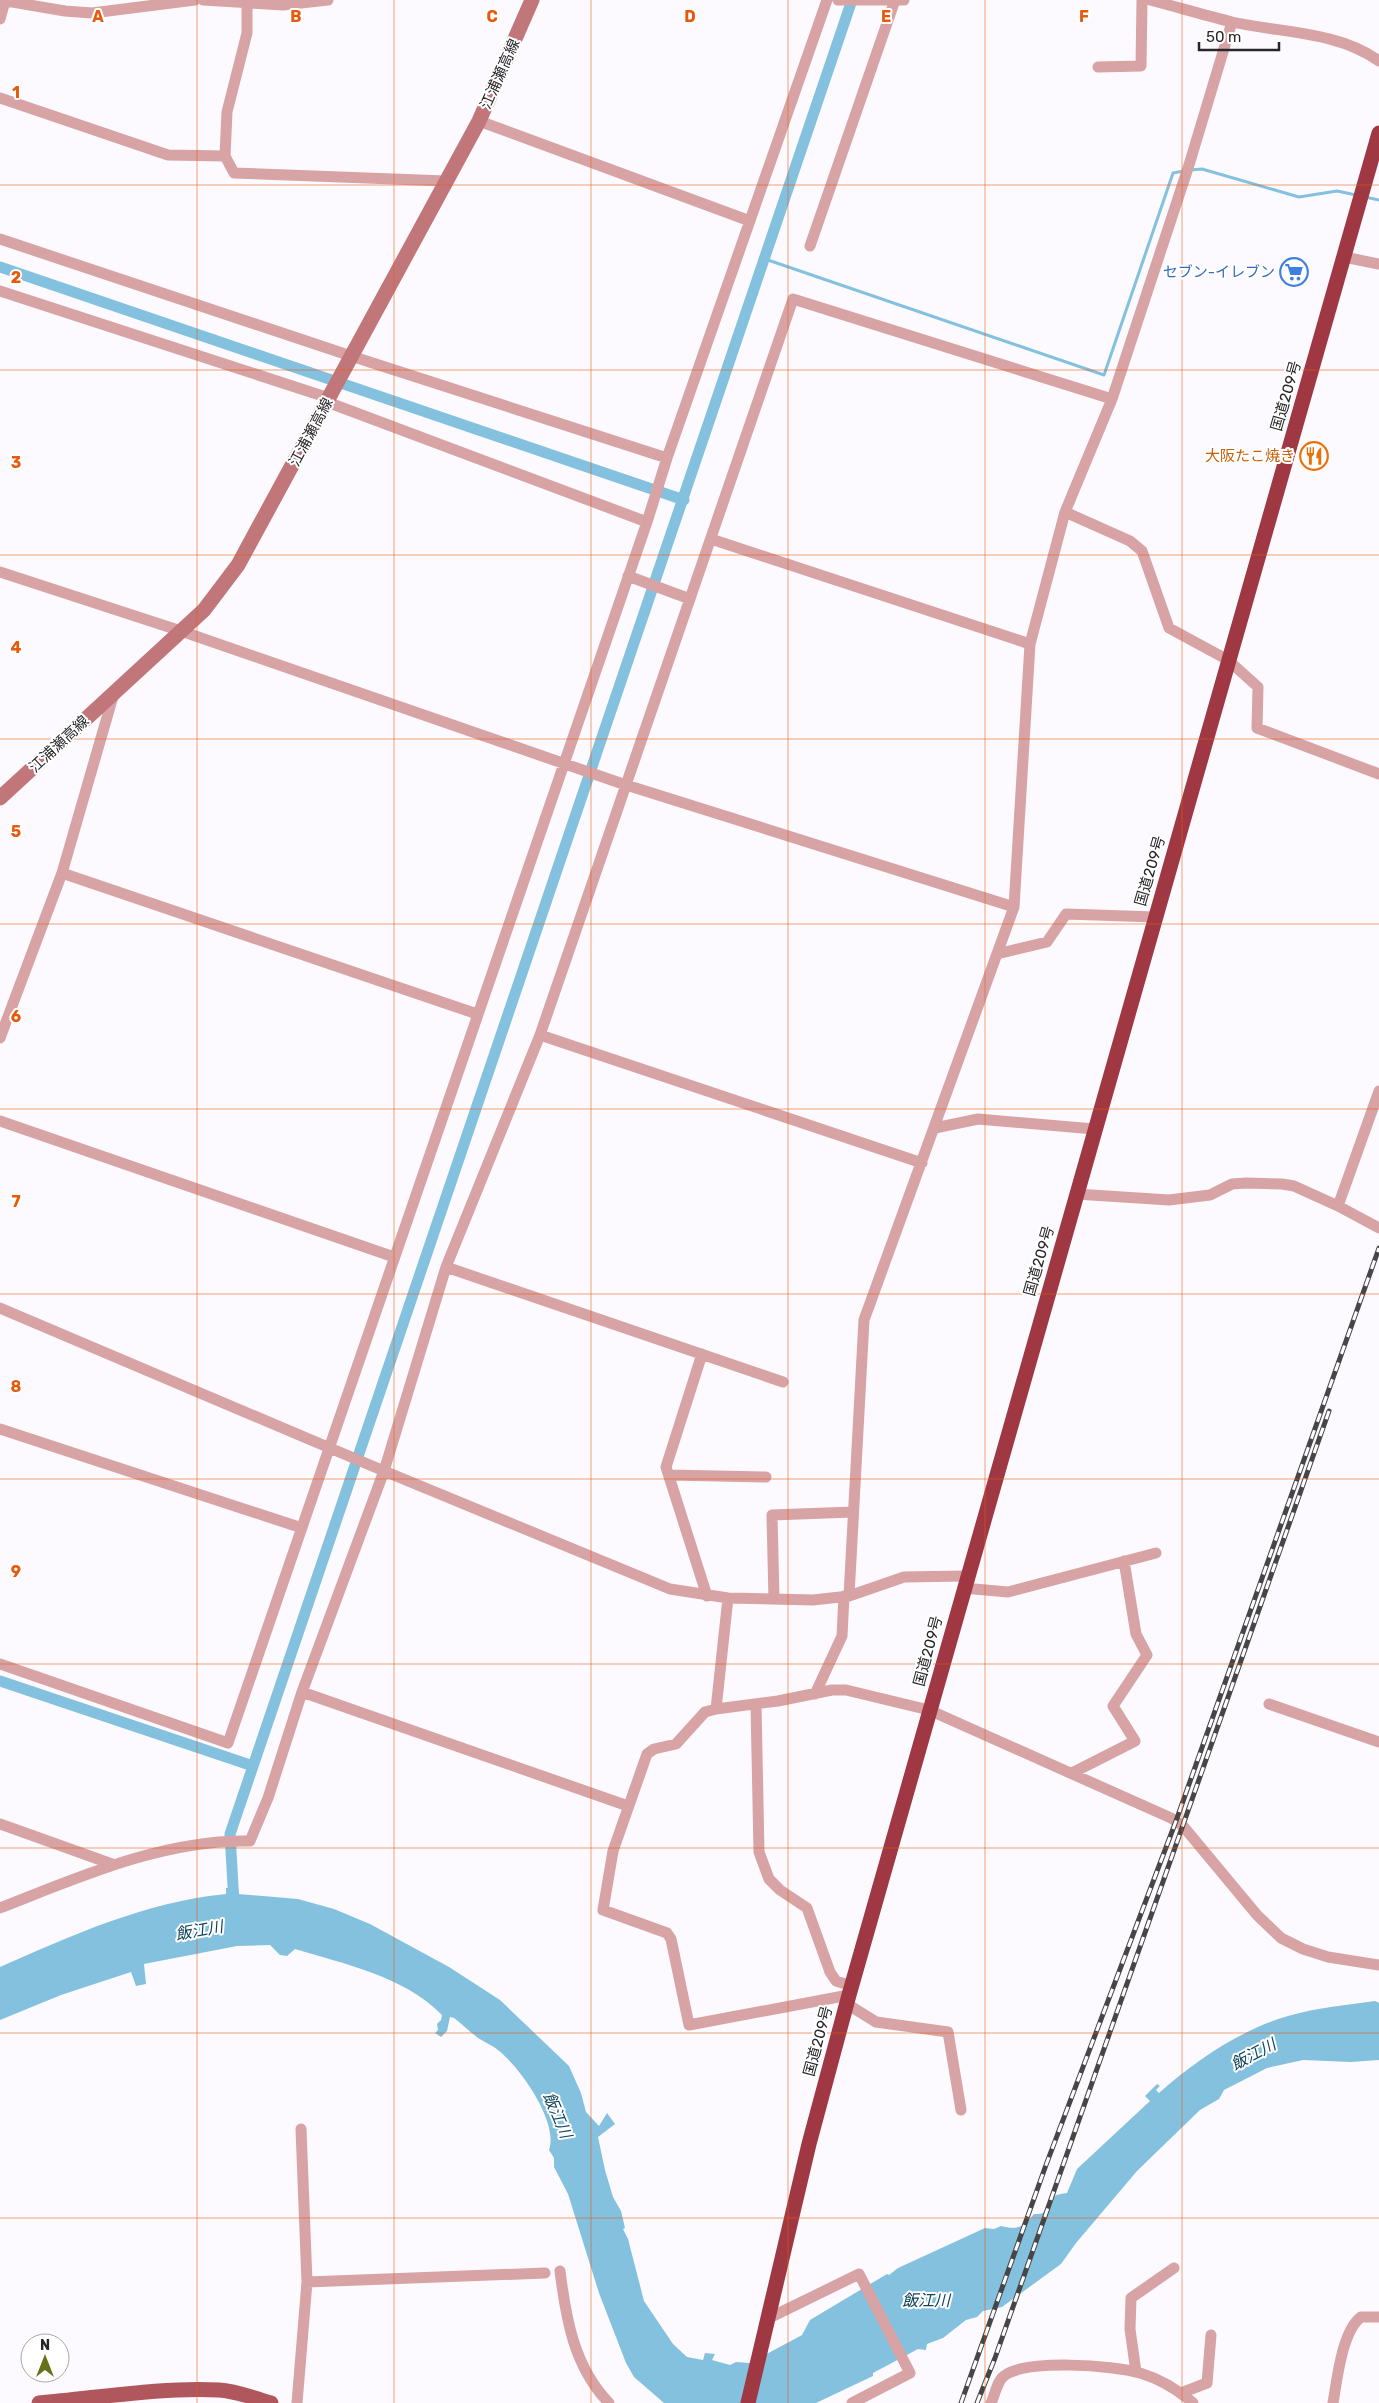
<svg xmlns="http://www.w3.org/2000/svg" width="1379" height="2403" viewBox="0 0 1379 2403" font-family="Rubik,'Noto Sans JP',sans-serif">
  <rect width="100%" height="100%" fill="#fcfafe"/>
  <!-- water -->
  <path fill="#83c1df" d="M226,1888h10l2,6 60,5 36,10 36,15 79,43 51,33 69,66 12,27 5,19 13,14 8,-13 8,11 -17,13 7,33 8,27 8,14 4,17 -2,1 5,10 16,62 29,43 14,13 16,3 2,-7 10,1 -3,6 18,5 6,-3 14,1 52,-28 8,-15 77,-46 2,1 9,-7 87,-40 9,1 7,-3c16,4 22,2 33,-12 20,0 11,-8 21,-18 2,-2 8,-2 12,-3l10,-24 73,-68 -5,-5 12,-12 3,2 -4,4 3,3c36,-32 81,-63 129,-77 28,-8 57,-11 87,-15l4,2v57l-28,2 -48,-2 -36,8 -43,22 -5,9 -19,11 -63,61 -61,72 -15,21 -59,43 -19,4 -6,6 -11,3 -23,18 -16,6 -1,6 -8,-1 -45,24v3l-57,27h-152l-30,-26 -8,-14 -27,-70 -31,-99 -14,-27v-9l-5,-8c10,-28 -29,-83 -51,-100 -6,-5 -14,-8 -20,-12 -8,-6 -16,-14 -24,-20l-4,-1 -3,14 -6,6 -6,-4 3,-3 -1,-6 4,-4 1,-5c-38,-39 -98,-51 -147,-66l-8,7 -7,-1 -10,-10 -33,1 -93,18 2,20 -10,2 -5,-14 -70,23 -61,25v-53c73,-32 145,-65 226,-73z"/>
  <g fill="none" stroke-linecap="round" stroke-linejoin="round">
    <!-- stream -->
    <path stroke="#83c1df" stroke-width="3" d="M1190,170l12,-1 97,28 38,-6 19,4
      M1365,197l14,3
      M765,259l339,116 69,-202 11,-2"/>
    <!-- canal -->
    <path stroke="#83c1df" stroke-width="11" d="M0,267l684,233
      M0,1681l253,85
      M234,1903l-4,-69 622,-1834"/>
    <!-- street -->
    <path stroke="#d7a3a4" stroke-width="11" d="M0,0l65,11 27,2 103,-13
      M203,0l80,5 45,-5
      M838,0h66
      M1150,0c27,7 54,15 82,22 49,11 105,9 147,39
      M0,19l5,-18
      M1098,67l43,-1 1,-66
      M0,98l168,57 57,1 2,-44 20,-79v-33
      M479,121l271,100
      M225,156l9,17 212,8
      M0,239l351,117 316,102 160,-458
      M810,246l85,-246
      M1344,257l35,7
      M0,291l329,107
      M1065,512l65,29 12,10 27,77 59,32 30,27 -1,41 122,46
      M647,522l20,-64
      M711,539l319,105
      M0,572l181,59 442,153 391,123
      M628,576l62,23
      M62,873l415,141
      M997,954l50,-12 19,-28 89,3
      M540,1035l382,128
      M0,1038l62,-165 52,-180
      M0,1121l394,136
      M935,1128l43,-9 116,10
      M1076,1194l93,6 41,-5 22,-11 14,-1 36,1 12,2 44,20 41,22
      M1338,1206l41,-115
      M446,1267l337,115
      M0,1308l384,163 286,118 58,9 85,2 36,-4 55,-19 62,-1
      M702,1354l-36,113 41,129
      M0,1429l302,99
      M669,1475l97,2
      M963,1588l45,4 148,-39
      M849,1596l15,-276 150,-413 16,-263 35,-132 47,-113 77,-234 43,-143
      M774,1599l-2,-84 81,-3
      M0,1664l228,79 419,-1221 -320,-120
      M302,1692l326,114
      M815,1694l27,-58 2,-40
      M756,1704l3,148 10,27 11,11 27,18 23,64 6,9 16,5
      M1269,1704l110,38
      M716,1709l12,-111
      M1072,1773l63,-32 -22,-35 34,-51 -11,-21 -12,-73
      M0,1824l112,40
      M0,1908c79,-31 164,-69 250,-67l18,-43 34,-106 82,-221 62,-204 94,-232 253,-736 319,100
      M849,1995l-160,30 -18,-86 -4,-6 -64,-23 10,-59 34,-97 7,-5 22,-5 29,-32 11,-3 62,-8 54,-11h14l83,20 242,108 12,8 74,89 24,23 22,11 25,8 51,8
      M847,2004l29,18 72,10 13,78
      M560,2271c6,48 14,96 49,132
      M307,2282l238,-9
      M769,2318l90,-44 51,99 -58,30
      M1136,2372l-6,-43 1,-31 43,-30
      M1181,2393l26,-10 4,-48
      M297,2403l10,-121 -6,-153
      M991,2403c4,-8 6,-22 13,-27 22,-17 109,-11 136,-3 20,6 37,16 53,30
      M1333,2403c4,-23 9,-72 28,-86h18"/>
    <!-- secondary -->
    <path stroke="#c1777a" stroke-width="15" d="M0,798l204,-188 34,-45 241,-444 53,-121"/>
    <!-- primary -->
    <path stroke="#b0575d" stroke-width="15" d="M39,2403c59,-5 120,-16 180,-13 17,1 35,8 52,13"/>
    <!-- highway -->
    <path stroke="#9f3843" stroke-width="15" d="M748,2403l61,-259 40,-149 530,-1862"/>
    <defs>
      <path id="rail" d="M961,2403l85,-238 130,-344 203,-573
        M977,2403l18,-45 334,-947"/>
    </defs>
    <!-- rail casing -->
    <use href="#rail" stroke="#464547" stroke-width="5"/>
    <!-- rail -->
    <use href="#rail" stroke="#fff" stroke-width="3" stroke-dasharray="9" stroke-linecap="butt"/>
  </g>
  <!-- grid -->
  <path fill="none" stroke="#e8590c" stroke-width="1" stroke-opacity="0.55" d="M197,0v2403M394,0v2403M591,0v2403M788,0v2403M985,0v2403M1182,0v2403M0,185h1379M0,370h1379M0,555h1379M0,739h1379M0,924h1379M0,1109h1379M0,1294h1379M0,1479h1379M0,1664h1379M0,1848h1379M0,2033h1379M0,2218h1379"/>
  <!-- icons -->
  <defs>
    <symbol id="supermarket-ring" viewBox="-11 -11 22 22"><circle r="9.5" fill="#fff" stroke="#3f7fe0" stroke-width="1.5"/><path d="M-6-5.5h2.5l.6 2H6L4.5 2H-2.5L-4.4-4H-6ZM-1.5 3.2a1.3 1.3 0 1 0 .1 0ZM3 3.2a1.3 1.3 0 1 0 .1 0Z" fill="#3f7fe0"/></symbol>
    <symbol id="restaurant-ring" viewBox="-11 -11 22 22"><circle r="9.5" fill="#fff" stroke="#e8710a" stroke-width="1.5"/><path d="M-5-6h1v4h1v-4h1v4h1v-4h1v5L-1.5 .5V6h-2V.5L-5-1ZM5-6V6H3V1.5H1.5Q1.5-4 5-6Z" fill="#e8710a"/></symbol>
  </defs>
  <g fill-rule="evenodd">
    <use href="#supermarket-ring" x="1278" y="256" width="32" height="32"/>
    <use href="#restaurant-ring" x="1298" y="440" width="32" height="32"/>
  </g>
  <g text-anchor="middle" stroke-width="4" stroke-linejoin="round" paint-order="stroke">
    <!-- street labels -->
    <g font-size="15" fill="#272628" stroke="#fff">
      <text transform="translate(500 74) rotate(-66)" y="5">江浦瀬高線</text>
      <text transform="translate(1286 396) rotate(-74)" y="5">国道209号</text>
      <text transform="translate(311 432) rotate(-62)" y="5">江浦瀬高線</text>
      <text transform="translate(59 744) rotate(-43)" y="5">江浦瀬高線</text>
      <text transform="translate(1150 871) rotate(-74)" y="5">国道209号</text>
      <text transform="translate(1039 1261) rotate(-74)" y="5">国道209号</text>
      <text transform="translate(928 1651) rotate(-75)" y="5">国道209号</text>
      <text transform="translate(818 2041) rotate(-75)" y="5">国道209号</text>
    </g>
    <!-- shop labels -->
    <g font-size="15" fill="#366cbe" stroke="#fff" text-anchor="end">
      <text x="1275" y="277">セブン-イレブン</text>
    </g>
    <!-- food labels -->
    <g font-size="15" fill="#c56008" stroke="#fff" text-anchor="end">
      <text x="1295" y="461">大阪たこ焼き</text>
    </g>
    <!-- water labels -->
    <g font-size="16" font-style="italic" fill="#10445a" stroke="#fff">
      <text transform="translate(199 1930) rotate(-10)" y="6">飯江川</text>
      <text transform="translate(1253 2054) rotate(-28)" y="6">飯江川</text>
      <text transform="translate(558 2115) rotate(67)" y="6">飯江川</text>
      <text x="926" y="2306">飯江川</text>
    </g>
  </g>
  <g font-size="16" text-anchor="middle" font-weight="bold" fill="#e8590c" stroke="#fff" stroke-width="4" stroke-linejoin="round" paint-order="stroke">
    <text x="98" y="22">A</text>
    <text x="296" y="22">B</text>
    <text x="492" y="22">C</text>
    <text x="690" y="22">D</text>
    <text x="886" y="22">E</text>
    <text x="1084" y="22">F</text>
    <text x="16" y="98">1</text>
    <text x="16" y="283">2</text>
    <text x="16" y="468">3</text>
    <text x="16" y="653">4</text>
    <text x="16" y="837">5</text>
    <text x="16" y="1022">6</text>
    <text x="16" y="1207">7</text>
    <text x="16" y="1392">8</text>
    <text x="16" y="1577">9</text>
  </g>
  <!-- north arrow -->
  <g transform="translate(45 2358)"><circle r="24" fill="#ffffff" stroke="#a9a8a9"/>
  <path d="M0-4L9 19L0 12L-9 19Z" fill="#67711a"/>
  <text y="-8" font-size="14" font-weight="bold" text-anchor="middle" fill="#272628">N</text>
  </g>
  <!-- scale -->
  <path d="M1199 42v8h80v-8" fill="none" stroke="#272628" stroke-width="2.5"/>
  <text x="1206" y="42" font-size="15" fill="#272628" stroke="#ffffff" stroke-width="4" paint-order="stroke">50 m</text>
</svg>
